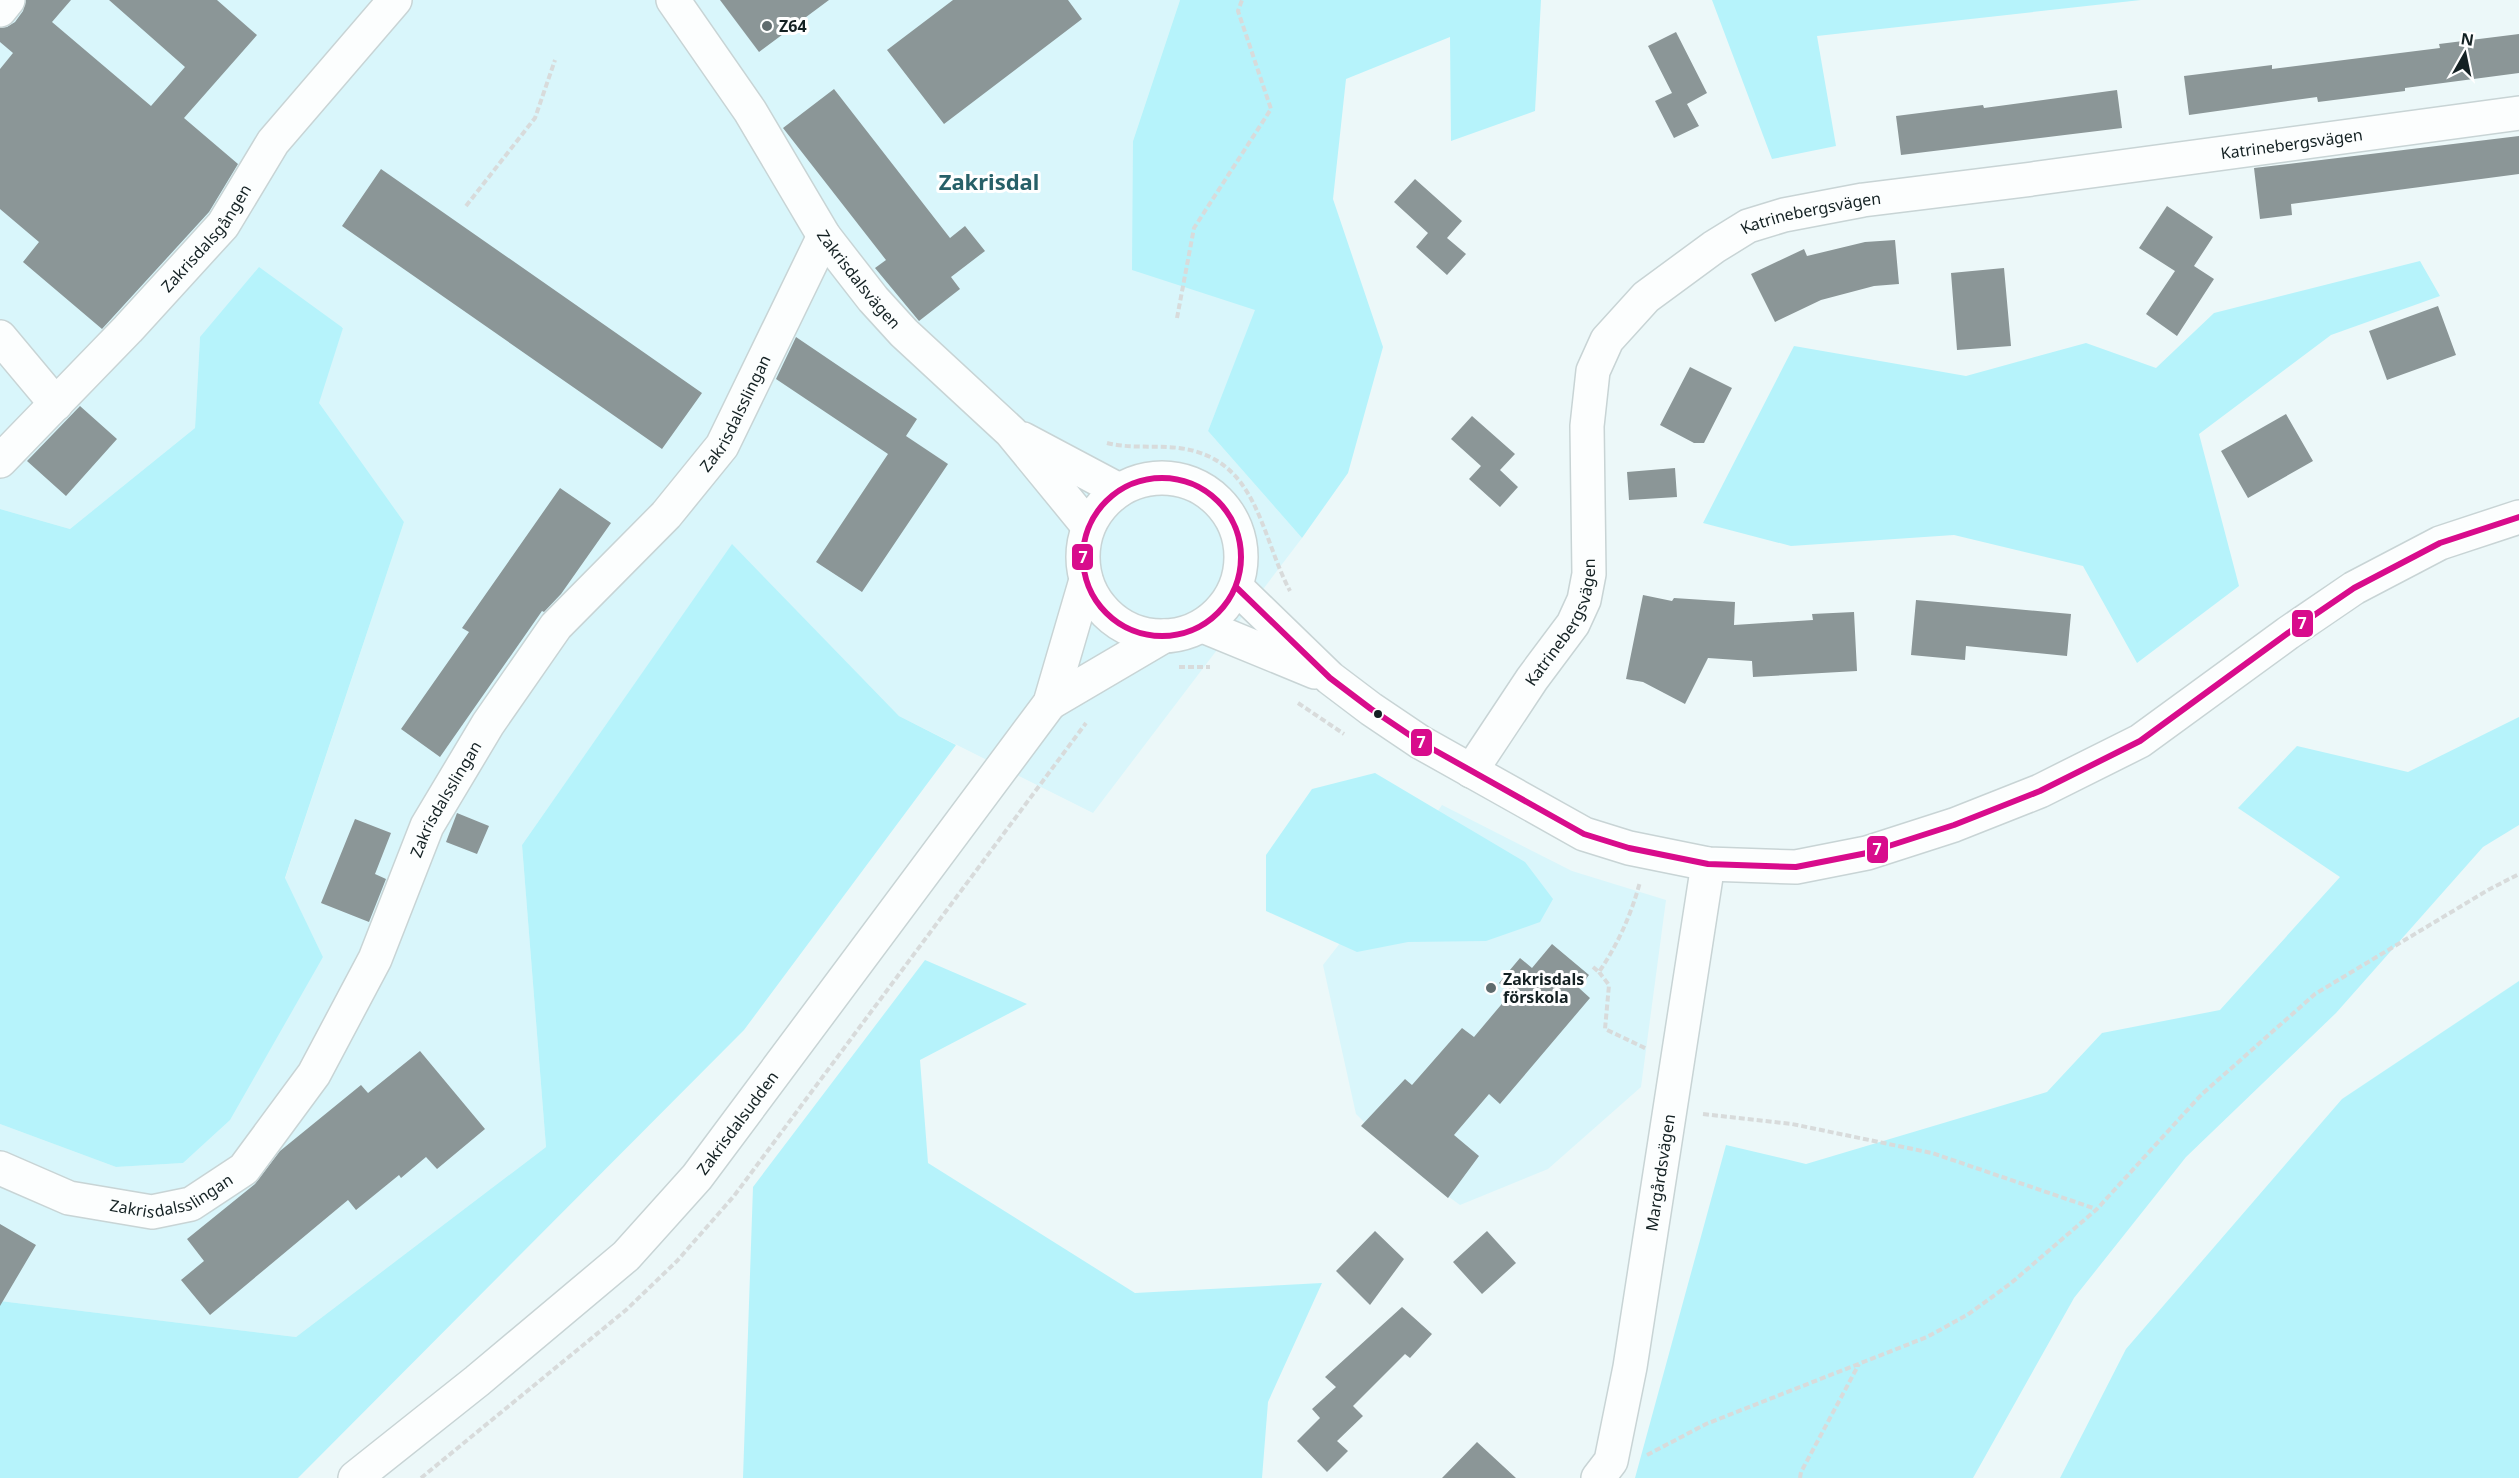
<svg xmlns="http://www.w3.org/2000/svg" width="2519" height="1478" viewBox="0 0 2519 1478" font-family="'Noto Sans',sans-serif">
  <rect width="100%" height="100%" fill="#ecf8f9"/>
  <!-- built -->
  <path fill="#d9f6fb" d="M0,0h1180l-47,141 123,169 -48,121 94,107 -209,275 -194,-97 -167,-171 -210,300 24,302 -250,190 -296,-36v-177l116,43 67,-4 140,-206 -38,-78 119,-357 -86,-119 25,-76 -143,10 -5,91 -125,101 -70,-20z
    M1442,805l130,66 94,29 -25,187 -93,82 -88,36 -11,-8 -1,1 -86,-72 2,-4 -8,-8 -33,-149 81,-104z"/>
  <!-- green -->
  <path fill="#b6f3fb" d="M1180,0h361l-6,111 -84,30 -1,-104 -104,42 -13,120 50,148 -35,126 -46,65 -94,-107 47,-121 -123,-40 1,-129z
    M1712,0h429l-324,36 19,110 -64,13z
    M2420,261l20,35 -109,39 -132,99 40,152 -102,77 -54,-97 -129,-31 -163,11 -88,-23 91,-177 172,30 120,-33 70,25 58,-55z
    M259,267l84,61 -24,75 85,119 -119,356 38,79 -93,163 -47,43 -67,4 -116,-43v-615l70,20 125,-101 5,-91z
    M732,544l167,172 57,29 -212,285 -446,448h-298v-177l296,36 250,-190 -24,-302z
    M2519,717v108l-36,22 -147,166 -150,144 -112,141 -101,180h-338l91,-333 80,19 241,-72 55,-59 118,-23 120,-133 -102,-69 59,-62 111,26z
    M1375,773l150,89 28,37 -13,23 -54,19 -78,1 -51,10 -91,-41v-56l46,-66z
    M925,960l102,44 -107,56 8,103 207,130 187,-10 -54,119 -6,76h-519l10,-291z
    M2519,981v497h-459l66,-129 216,-250z"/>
  <!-- building -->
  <path fill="#8b9697" d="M26,0h45l-19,22 99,84 34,-39 -76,-67h108l40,35 -73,83 54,46 -29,48 -107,117 -79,-67 16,-20 -39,-33v-140l13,-16 -13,-11v-14l7,-1 8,-5 8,-11z
    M720,0h109l-70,52z
    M953,0h115l14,19 -138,105 -57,-74z
    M1676,32l31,61 -20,11 12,22 -25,12 -19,-37 17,-8 -24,-47z
    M2519,34v39l-114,15v3l-87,11 -1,-5 -128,18 -5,-39 88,-11v4l168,-21 -1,-4z
    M834,89l116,149 15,-12 20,25 -34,26 9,12 -41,32 -44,-53 11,-8 -103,-132z
    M2117,90l5,38 -221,27 -5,-39 87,-11 1,3z
    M2519,136v38l-228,30 1,11 -32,4 -6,-51z
    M381,169l321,224 -40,56 -320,-223z
    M1415,179l47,42 -15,17 19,16 -19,21 -31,-28 12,-14 -34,-31z
    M2167,206l46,31 -19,29 20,13 -37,57 -31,-22 29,-43 -36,-23z
    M1895,240l4,44 -25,2 -53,14 -46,22 -24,-48 53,-25 3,7 58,-14z
    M2004,268l7,78 -54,4 -6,-77z
    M2438,306l18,49 -69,25 -18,-49z
    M796,337l121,82 -11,17 42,28 -86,128 -46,-30 72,-108 -112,-75z
    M1690,367l42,21 -28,55h-10l-34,-18z
    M80,406l37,33 -51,57 -39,-35z
    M2286,414l27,47 -65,37 -27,-47z
    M1472,416l43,38 -15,16 18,17 -18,20 -31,-28 12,-13 -30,-27z
    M1675,468l2,29 -48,3 -2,-28z
    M560,488l51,35 -50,71 -17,18 -2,-1 -102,146 -39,-28 68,-97 -7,-4z
    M1643,595l29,6 2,-3 61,4 -1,23 79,-5 -1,-6 42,-2 3,59 -104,6 -1,-16 -44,-3 -23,46 -42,-22 -17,-3z
    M1916,600l155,14 -4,42 -101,-10 -1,14 -54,-5z
    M457,813l32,13 -12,28 -31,-12z
    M355,819l36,14 -16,41 11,5 -17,43 -48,-19z
    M1552,944l37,31 -10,13 11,10 -90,106 -11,-10 -35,41 25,21 -31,42 -87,-72 44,-47 7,6 50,-57 12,9 37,-44 -12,-10 21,-25 12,10z
    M420,1051l65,78 -48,40 -11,-12 -25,21 -2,-3 -43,35 -8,-10 -138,115 -29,-35 23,-19 -17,-22 68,-55 25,-33 81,-66 7,8z
    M0,1224l36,21 -36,61z
    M1375,1231l29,28 -34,46 -34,-34z
    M1487,1231l29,32 -34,31 -29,-32z
    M1402,1307l30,27 -22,24 -5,-4 -52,52 10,10 -26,25 11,10 -21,21 -30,-31 23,-23 -8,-9 24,-22 -11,-10z
    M1477,1442l39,36h-74z"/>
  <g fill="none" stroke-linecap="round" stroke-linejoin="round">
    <defs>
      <g id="minor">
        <path id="s1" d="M673,0l77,111 74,125 49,63 31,34 107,99 77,94"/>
        <path d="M0,10l8,-10"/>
        <path d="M0,337l56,67"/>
        <path d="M1023,439l96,51"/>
        <path id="s2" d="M0,461l128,-132 95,-104 50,-83 122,-142"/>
        <circle cx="1162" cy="557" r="79"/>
        <path d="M1236,587l94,91 41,31 49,33 164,92 45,14 79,16 88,3 71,-14 87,-28 86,-34 100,-50 148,-108 66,-45 86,-45 79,-26"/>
        <path d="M1203,626l112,46"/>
        <path d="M1050,703l114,-67"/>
        <path id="s3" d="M1471,771l61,-92 41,-55 11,-24 5,-26 -2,-148 6,-55 14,-31 39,-43 68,-50 34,-21 36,-11 79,-15 169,-21 487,-66"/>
        <path id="s4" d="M0,1168l69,30 83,14 39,-8 53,-35 70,-95 61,-115 52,-133 61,-102 68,-98 110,-111 56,-69 102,-210"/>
        <path id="s5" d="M355,1478l122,-97 149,-125 71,-79 353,-474 36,-123"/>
        <path id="s6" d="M1598,1478l13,-17 19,-94 78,-503"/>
      </g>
    </defs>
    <!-- minor casing -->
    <use href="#minor" stroke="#c8d4d5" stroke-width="36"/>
    <!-- path -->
    <path stroke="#d8dbdb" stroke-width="4" stroke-dasharray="6 3" stroke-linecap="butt" d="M466,206l69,-88 20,-58
      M1177,318l17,-90 77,-119 -33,-98 4,-11
      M1107,443c24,6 48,2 72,5 79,10 81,87 111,143
      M1179,667h31
      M1298,703l46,31
      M1593,967l6,5c19,-28 32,-57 41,-90
      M1599,972l10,13 -4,44 42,20
      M1703,1114l89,10 140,29 164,56
      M1647,1455l59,-31 221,-87 40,-22 43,-31 87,-75 104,-114 114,-101 173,-104 31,-16
      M421,1478l205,-168 51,-49 57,-65 352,-473
      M1800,1478l1,-6 58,-108"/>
    <!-- minor -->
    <use href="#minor" stroke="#fcfefe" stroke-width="33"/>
    <defs>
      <path id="bus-1" d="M1083 557a79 79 0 1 1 158 0a79 79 0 1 1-158 0Z
        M1236,587l94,91 41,31 49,33 164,92 45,14 79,16 88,3 71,-14 87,-28 86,-34 100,-50 148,-108 66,-45 86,-45 79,-26"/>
    </defs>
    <!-- bus-1 casing -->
    <use href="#bus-1" stroke="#fff" stroke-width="10"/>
    <!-- bus-1 -->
    <use href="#bus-1" stroke="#d80c8c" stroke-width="6"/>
  </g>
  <!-- markers -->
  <g fill="#606c6e" stroke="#fff" stroke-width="2">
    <circle cx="767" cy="26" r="6"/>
    <circle cx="1491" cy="988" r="6"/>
  </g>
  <circle fill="#142123" stroke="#fff" stroke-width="2" cx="1378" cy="714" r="5"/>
  <g text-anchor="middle" stroke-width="6" stroke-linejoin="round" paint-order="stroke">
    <!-- poi labels -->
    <g font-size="16" font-weight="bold" fill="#142123" stroke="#fff" text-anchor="start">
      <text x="779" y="32">Z64</text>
      <text x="1503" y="985">Zakrisdals<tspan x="1503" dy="18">förskola</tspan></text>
    </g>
    <!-- street labels -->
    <g font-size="16" fill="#142123" stroke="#fff">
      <text dy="6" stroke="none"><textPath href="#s3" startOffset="1202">Katrinebergsvägen</textPath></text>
      <text dy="6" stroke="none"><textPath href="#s3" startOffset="716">Katrinebergsvägen</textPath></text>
      <text dy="6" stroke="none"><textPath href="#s2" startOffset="304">Zakrisdalsgången</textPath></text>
      <text dy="6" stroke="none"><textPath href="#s1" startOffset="336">Zakrisdalsvägen</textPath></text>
      <text dy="6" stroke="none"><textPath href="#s4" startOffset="1172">Zakrisdalsslingan</textPath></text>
      <text dy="6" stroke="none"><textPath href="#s3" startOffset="176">Katrinebergsvägen</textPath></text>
      <text dy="6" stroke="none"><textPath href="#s4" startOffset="686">Zakrisdalsslingan</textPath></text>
      <text dy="6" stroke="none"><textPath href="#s5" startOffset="524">Zakrisdalsudden</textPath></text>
      <text dy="6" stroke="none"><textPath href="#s6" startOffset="314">Margårdsvägen</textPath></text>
      <text dy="6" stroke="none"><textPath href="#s4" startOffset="182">Zakrisdalsslingan</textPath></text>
    </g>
    <!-- district labels -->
    <g font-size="22" font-weight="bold" fill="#276068" stroke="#fff">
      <text x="989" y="190">Zakrisdal</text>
    </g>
  </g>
  <g stroke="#fff" stroke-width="2">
    <rect x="1071" y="543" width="23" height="28" rx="6" fill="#d80c8c"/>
    <rect x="2291" y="609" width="23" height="29" rx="6" fill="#d80c8c"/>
    <rect x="1410" y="728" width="23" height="29" rx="6" fill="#d80c8c"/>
    <rect x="1866" y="835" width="23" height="29" rx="6" fill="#d80c8c"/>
  </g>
  <g font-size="16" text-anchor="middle" font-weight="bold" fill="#fff">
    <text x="1083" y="563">7</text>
    <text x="2302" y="629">7</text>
    <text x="1421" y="748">7</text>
    <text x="1877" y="855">7</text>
  </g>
  <!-- north arrow -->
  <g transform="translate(2465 54) rotate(9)" stroke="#ffffff" stroke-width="4.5" paint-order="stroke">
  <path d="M0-4.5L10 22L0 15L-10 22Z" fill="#142123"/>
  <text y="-9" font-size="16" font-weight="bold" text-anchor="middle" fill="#142123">N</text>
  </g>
</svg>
